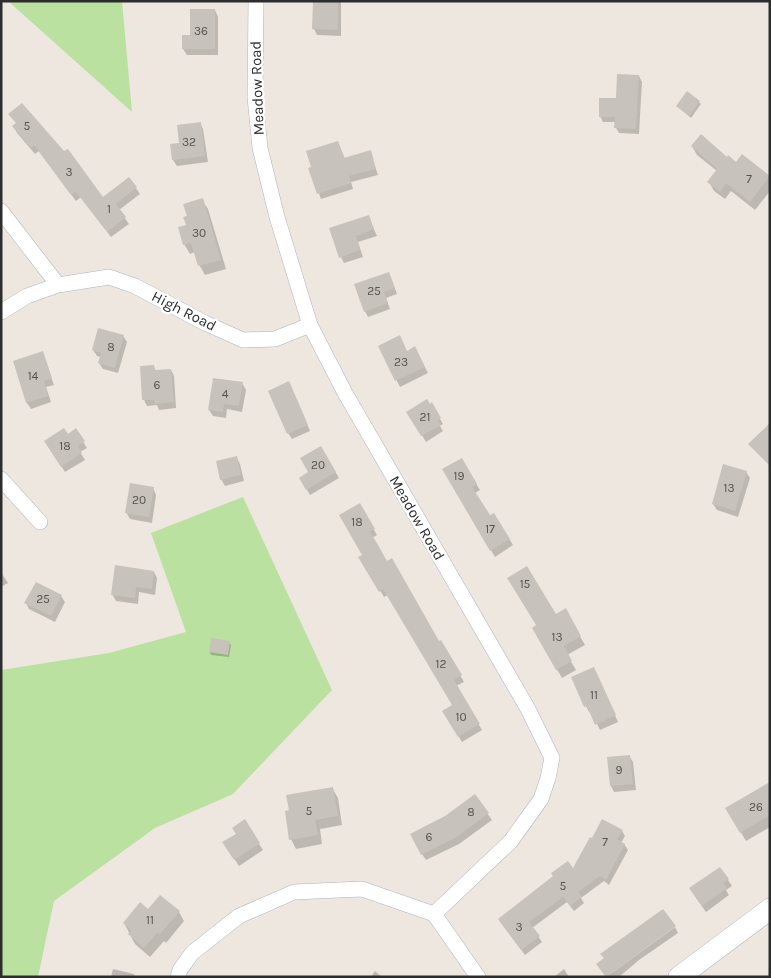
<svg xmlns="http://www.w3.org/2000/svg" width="771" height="978" viewBox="0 0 771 978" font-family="Karla,sans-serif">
  <rect width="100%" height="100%" fill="#eee7e0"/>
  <!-- green -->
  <path fill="#bae1a0" d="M8,1h114l10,111z
    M243,497l89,193 -99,104 -78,34 -101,73 -16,76h-37v-307l108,-17 77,-21 -35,-99z"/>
  <!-- shadow -->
  <path fill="#0003" d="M314,1h27v35l-24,-1 -3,-6z
    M215,10l3,7v38h-31l-4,-6v-12h8z
    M639,76l3,6 -3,52 -20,-1 -3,-5v-6h-13l-3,-6z
    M687,92l14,12 -10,14 -14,-12z
    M10,114l93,84 26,-20 11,16 -21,16 10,14 -18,13 -30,-40 -5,4 -37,-50 -4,3 -18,-21 -3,-6 3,-3z
    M200,123l3,6 5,33 -31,4 -4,-6z
    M338,142l7,17 25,-7 8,23 -27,7 2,7 -32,10 -11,-30z
    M692,146l35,12 42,19 1,14 -15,19 -24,-19 -6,8 -11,-8 -5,-9 8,-11 -20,-16z
    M202,200l6,9 18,60 -21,6 -5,-9 -5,-14 -5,2 -6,-10 4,-27z
    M368,216l9,20 -19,6 5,15 -19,6 -3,-6z
    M389,273l8,21 -11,4 4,11 -22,8 -3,-6z
    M123,336l4,6 -9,31 -15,-4 -4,-6 2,-6 -4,-1 -4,-6z
    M380,347l38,7 10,19 -28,14z
    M42,353l12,32 -8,2 5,15 -20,7 -4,-6 -13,-41z
    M153,366l3,5 15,-1 3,6 2,32 -17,2 -2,-5 -10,1 -3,-6z
    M242,383l4,7 -4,22 -15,-3 -1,9 -13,-2 -4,-6z
    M292,389l18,42 -18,8 -4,-6z
    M431,404l12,20 -3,2 3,5 -17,11 -18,-30z
    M76,430l11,18 -7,4 5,8 -20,12 -16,-25z
    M321,447l18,31 -29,17 -10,-17 10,-6z
    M237,458l3,6 4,17 -19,5 -4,-7z
    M461,460l19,30 -5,3 15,24 4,-2 19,30 -18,12 -51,-87z
    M746,472l4,6 -12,39 -21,-7 -4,-6z
    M153,488l3,7 -4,28 -22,-4 -4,-7z
    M359,505l18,30 -5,3 15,25 51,80 3,-1 23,40 -8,4 26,44 -20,12 -18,-30 10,-6 -66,-111 -4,2 -20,-34z
    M1,572l7,11 -7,4z
    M154,572l3,6 -2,17 -16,-3 -1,12 -22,-3 -4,-7z
    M61,596l4,6 -10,20 -26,-13 -3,-6z
    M565,610l20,35 -18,10 9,15 -14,8 -29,-50z
    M229,643l2,2 -2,12 -18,-2 -1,-3z
    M597,675l21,47 -18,8 -9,-18h-2l-3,-6z
    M629,756l4,6 3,28 -22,2 -3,-6z
    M770,784v43l-24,14 -19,-32z
    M332,788l6,10 4,27 -22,4 2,15 -26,5 -5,-10z
    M475,796l17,24 -33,24 -33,16 -4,-6 23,-36z
    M244,821l19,29 -24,16 -15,-23 13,-9z
    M622,831l3,5 -4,7 3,1 4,6 -19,35 -5,-4 -23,17 3,5 -10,8 -7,-9 -35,26 10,14 -17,13 -26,-35 74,-49z
    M720,868l12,18 -6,4 3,5 -23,17 -12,-17z
    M148,911l31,1 5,9 -18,22 -2,-2 -14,16 -15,-13 -11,-21z
    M675,927l3,6 -39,27 -20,17h-13z
    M113,969l21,5 1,3h-24z
    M564,969l5,8h-15z
    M375,971l7,6h-11z"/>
  <!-- building -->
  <path fill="#c7c2bb" d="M313,1h25v29l-26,-1z
    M190,9h25v40h-33v-14h8z
    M617,74l22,1 -3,54 -22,-1 1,-11h-16v-19h17z
    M687,91l13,10 -11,15 -13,-10z
    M22,103l42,48 4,-2 35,48 26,-20 8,10 -21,17 10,13 -19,15 -31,-40 -5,3 -37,-50 -3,3 -19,-22 4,-3 -8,-9z
    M201,122l4,34 -33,4 -2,-16 9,-1 -2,-18z
    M701,134l26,23 1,-2 8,7 6,-8 28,22 -20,26 -24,-19 -6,9 -13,-10 10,-13 -26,-23z
    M338,141l6,17 27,-8 5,19 -27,7 2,7 -34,11 -9,-26 3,-1 -5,-16z
    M203,198l18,62 -23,6 -7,-23 -8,2 -5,-18 8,-2 -3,-8 4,-1 -4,-12z
    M369,215l5,14 -18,7 4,14 -21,8 -10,-30z
    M389,272l6,16 -11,4 4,11 -24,9 -10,-28z
    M98,328l26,7 -9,33 -17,-5 3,-10 -9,-3z
    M400,335l7,16 8,-5 10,21 -30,14 -17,-35z
    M43,351l9,27 -8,3 4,15 -22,7 -13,-42z
    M154,365l1,5 16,-1 3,33 -19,2 -1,-4h-12l-2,-34z
    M213,378l30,4 -4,24 -15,-2 -1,8 -15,-2z
    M289,381l19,44 -21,9 -19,-43z
    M427,399l3,5 2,-2 9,16 -3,2 3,5 -20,11 -15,-24z
    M770,423v43l-22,-22z
    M64,428l4,6 8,-6 9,13 -7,5 4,7 -21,14 -17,-26z
    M321,446l15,26 -30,18 -7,-12 9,-6 -8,-14z
    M237,456l4,19 -21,5 -4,-19z
    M462,458l15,26 -5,3 18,28 4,-2 16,26 -20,12 -48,-82z
    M723,464l24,7 -12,40 -23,-7z
    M130,483l24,4 -5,30 -24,-4z
    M360,503l15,26 -5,2 17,30 5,-3 47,83 2,-1 21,35 -8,5 26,44 -22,13 -16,-26 10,-6 -69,-116 -4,3 -21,-35 4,-2 -23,-40z
    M115,565l39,6 -2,18 -16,-2 -1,11 -24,-3z
    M527,566l29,48 10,-6 15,28 -17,10 8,15 -16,9 -24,-42 4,-3 -29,-47z
    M36,582l26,13 -11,21 -27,-13z
    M211,638l19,3 -2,14 -19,-3z
    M594,667l22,48 -21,10 -8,-19 -3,1 -13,-30z
    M630,755l3,29 -23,2 -3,-29z
    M770,782v33l-30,18 -15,-25z
    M333,787l5,29 -23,4 3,15 -29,5 -4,-29 4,-1 -3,-15z
    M475,794l14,19 -34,25 -34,17 -11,-21 35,-18z
    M245,819l15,24 -26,17 -12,-18 14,-8 -4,-6z
    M602,819l21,11 -6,9 8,5 -19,36 -6,-4 -22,16 4,5 -12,9 -7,-9 -34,25 11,14 -19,14 -23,-31 55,-43 -2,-3 17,-12 5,7 17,-31 2,1z
    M720,867l9,12 -6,4 4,5 -25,18 -13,-18z
    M160,895l20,16 -20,23 -2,-2 -14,16 -16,-14 3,-4 -8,-7 17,-21 8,7z
    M663,909l13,17 -70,51 -10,-13 8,-6 -4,-4z"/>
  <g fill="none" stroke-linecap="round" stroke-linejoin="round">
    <defs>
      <path id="street" d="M256,1l-1,96 5,51 17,69 33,108 35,68 183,316 24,49 -4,20 -7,21 -30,42 -77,73
        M1,211l57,74
        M1,312l26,-16 31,-11 51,-8 26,9 70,37 38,17 32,-1 35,-14
        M1,479l39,43
        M434,914l44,63
        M178,977l2,-7 12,-17 47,-37 55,-24 68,-3 72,25"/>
      <path id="secondary" d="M679,977l91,-68"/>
    </defs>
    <!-- street casing -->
    <use href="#street" stroke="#b1b3bd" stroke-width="16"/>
    <!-- secondary casing -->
    <use href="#secondary" stroke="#b1b3bd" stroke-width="22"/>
    <!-- street -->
    <use href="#street" stroke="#fff" stroke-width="15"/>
    <!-- secondary -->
    <use href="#secondary" stroke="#fff" stroke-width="21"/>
  </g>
  <g text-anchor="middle" stroke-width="4.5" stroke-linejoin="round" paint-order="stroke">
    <!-- number labels -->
    <g font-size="12" fill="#545250">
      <text x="201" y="35">36</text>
      <text x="27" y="130">5</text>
      <text x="189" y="146">32</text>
      <text x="69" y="176">3</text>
      <text x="749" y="183">7</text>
      <text x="109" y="213">1</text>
      <text x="199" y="237">30</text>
      <text x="374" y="295">25</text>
      <text x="111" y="351">8</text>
      <text x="401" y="366">23</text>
      <text x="33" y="380">14</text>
      <text x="157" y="389">6</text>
      <text x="225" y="398">4</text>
      <text x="425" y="421">21</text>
      <text x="65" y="450">18</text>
      <text x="318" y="469">20</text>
      <text x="459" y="480">19</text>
      <text x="729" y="492">13</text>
      <text x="139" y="504">20</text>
      <text x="357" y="526">18</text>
      <text x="490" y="533">17</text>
      <text x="525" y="588">15</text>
      <text x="43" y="603">25</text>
      <text x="557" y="641">13</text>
      <text x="441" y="668">12</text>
      <text x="594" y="699">11</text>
      <text x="461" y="721">10</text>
      <text x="619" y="774">9</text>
      <text x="756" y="811">26</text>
      <text x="309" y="815">5</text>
      <text x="471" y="816">8</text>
      <text x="429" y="841">6</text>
      <text x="605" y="846">7</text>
      <text x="563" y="890">5</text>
      <text x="150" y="924">11</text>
      <text x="519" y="931">3</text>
    </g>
    <!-- street labels -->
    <g font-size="15" fill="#2d2d2d" stroke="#fff">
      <text transform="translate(257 88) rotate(-92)" y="5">Meadow Road</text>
      <text transform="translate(184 311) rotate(27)" y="5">High Road</text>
      <text transform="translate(417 518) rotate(60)" y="5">Meadow Road</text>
    </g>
  </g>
  <!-- border -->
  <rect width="771" height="978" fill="none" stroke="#2d2d2d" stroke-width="5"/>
</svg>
